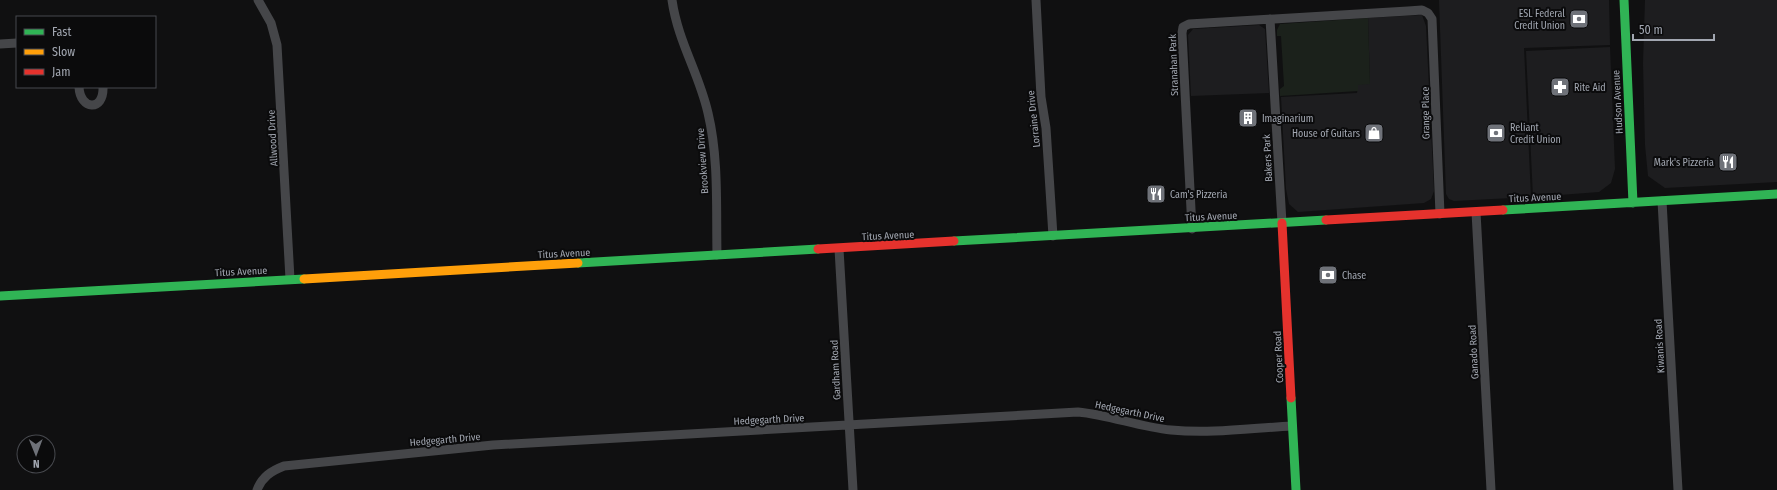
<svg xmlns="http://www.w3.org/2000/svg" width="1777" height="490" viewBox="0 0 1777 490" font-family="'Fira Sans Condensed',sans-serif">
  <rect width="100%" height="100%" fill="#101011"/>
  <!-- built -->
  <path fill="#1d1d1f" d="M1439,0h170l1,45 -86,3 7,149 -77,4 -5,-2 -3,-5z
    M1645,0h132v182l-112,6 -17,-12 -3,-31 -2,-82z
    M1422,15l4,11 8,165 -3,8 -7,4 -126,9 -9,-8 -3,-15 -5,-92 76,-4 1,-9 12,-1 -2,-65z
    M1259,25l6,4 4,64 -78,3 -3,-61 5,-6z
    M1610,47l5,122 -4,14 -12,9 -66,5 -7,-146z"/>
  <!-- green -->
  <path fill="#1b211b" d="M1368,18l2,66 -12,1v6l-78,5v-7l4,-3 -3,-50h-4v-6l3,-6z"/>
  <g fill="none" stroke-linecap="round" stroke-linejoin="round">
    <!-- street -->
    <path stroke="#454649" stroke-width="9" d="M258,0l13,23 6,22 13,234
      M672,0c6,42 27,73 36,113 11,46 8,95 9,142
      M1036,0l5,97 5,31 7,108
      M1270,19l12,204
      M0,44l17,-1
      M79,87c1,23 25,25 24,0
      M1662,201l16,289
      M1476,212l15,278
      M1192,229l-10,-196 1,-6 6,-3 219,-13 14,-1 6,3 4,6 8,195
      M839,249l14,241
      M257,490c5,-13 14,-19 27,-24l209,-21 585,-33c32,3 61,15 93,18 40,4 81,-2 121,-4"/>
    <!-- fast -->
    <path stroke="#30b455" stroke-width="9" d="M1624,0l9,203
      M1503,210l274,-16
      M954,241l372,-21
      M578,263l240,-14
      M0,296l304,-17
      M1291,398l5,92"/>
    <!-- slow -->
    <path stroke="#ff9f0a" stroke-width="9" d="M304,279l274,-16"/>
    <!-- jam -->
    <path stroke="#e5322d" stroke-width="9" d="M1326,220l177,-10
      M1282,223l9,175
      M818,249l136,-8"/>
  </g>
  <!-- icons -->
  <defs>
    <symbol id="bank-square" viewBox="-11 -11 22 22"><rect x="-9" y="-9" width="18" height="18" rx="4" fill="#6f7279" stroke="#0b0b0c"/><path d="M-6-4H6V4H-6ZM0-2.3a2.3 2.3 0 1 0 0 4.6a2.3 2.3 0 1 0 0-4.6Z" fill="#fff"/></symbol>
    <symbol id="pharmacy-square" viewBox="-11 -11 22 22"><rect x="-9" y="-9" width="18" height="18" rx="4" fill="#6f7279" stroke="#0b0b0c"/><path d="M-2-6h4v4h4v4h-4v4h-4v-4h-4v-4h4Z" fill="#fff"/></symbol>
    <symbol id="building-square" viewBox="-11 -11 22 22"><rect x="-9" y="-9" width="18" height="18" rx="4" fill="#6f7279" stroke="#0b0b0c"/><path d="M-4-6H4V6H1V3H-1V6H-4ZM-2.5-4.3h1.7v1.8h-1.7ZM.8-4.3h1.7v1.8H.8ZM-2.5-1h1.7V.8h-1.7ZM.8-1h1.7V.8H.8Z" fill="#fff"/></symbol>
    <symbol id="shop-square" viewBox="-11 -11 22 22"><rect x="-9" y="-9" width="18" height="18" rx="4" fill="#6f7279" stroke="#0b0b0c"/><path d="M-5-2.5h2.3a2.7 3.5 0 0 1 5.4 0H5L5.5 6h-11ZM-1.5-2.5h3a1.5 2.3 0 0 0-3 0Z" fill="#fff"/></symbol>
    <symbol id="restaurant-square" viewBox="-11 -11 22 22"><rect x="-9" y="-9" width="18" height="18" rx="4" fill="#6f7279" stroke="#0b0b0c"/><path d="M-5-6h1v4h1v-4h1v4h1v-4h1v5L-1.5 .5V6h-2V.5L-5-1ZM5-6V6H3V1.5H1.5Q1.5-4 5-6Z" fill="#fff"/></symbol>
  </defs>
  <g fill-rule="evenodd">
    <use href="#bank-square" x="1568" y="8" width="22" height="22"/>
    <use href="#pharmacy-square" x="1549" y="76" width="22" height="22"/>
    <use href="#building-square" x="1237" y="107" width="22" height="22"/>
    <use href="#shop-square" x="1363" y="122" width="22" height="22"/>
    <use href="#bank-square" x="1485" y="122" width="22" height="22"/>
    <use href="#restaurant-square" x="1717" y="151" width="22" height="22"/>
    <use href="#restaurant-square" x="1145" y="183" width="22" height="22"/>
    <use href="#bank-square" x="1317" y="264" width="22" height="22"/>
  </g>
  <g text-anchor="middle" stroke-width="4" stroke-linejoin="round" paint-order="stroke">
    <!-- poi labels -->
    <g font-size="10" fill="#a2a7b1" stroke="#0b0b0c" text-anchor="start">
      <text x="1565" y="17" text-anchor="end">ESL Federal<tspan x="1565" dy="12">Credit Union</tspan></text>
      <text x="1574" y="91">Rite Aid</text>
      <text x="1262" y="122">Imaginarium</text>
      <text x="1510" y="131">Reliant<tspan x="1510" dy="12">Credit Union</tspan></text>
      <text x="1360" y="137" text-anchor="end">House of Guitars</text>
      <text x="1714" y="166" text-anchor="end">Mark's Pizzeria</text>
      <text x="1170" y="198">Cam's Pizzeria</text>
      <text x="1342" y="279">Chase</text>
    </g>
    <!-- street labels -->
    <g font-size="10" fill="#a2a7b1" stroke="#0b0b0c">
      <text transform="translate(1173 65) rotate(-92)" y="4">Stranahan Park</text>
      <text transform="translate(1617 102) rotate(-93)" y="4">Hudson Avenue</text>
      <text transform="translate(1425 113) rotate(-91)" y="4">Grange Place</text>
      <text transform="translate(1033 119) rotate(-96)" y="4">Lorraine Drive</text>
      <text transform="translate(272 138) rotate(-93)" y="4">Allwood Drive</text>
      <text transform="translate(1267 158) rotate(-93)" y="4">Bakers Park</text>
      <text transform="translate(702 161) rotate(-94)" y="4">Brookview Drive</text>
      <text transform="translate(1535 197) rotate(-3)" y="4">Titus Avenue</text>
      <text transform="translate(1211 216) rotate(-3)" y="4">Titus Avenue</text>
      <text transform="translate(888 235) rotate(-3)" y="4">Titus Avenue</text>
      <text transform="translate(564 253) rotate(-3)" y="4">Titus Avenue</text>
      <text transform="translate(241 271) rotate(-3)" y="4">Titus Avenue</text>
      <text transform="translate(1659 346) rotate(-93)" y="4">Kiwanis Road</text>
      <text transform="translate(1473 352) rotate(-93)" y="4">Ganado Road</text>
      <text transform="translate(1278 357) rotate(-93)" y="4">Cooper Road</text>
      <text transform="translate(835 370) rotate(-93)" y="4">Gardham Road</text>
      <text transform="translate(1130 411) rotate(12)" y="4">Hedgegarth Drive</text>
      <text transform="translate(769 419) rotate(-3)" y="4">Hedgegarth Drive</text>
      <text transform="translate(445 439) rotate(-5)" y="4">Hedgegarth Drive</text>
    </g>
  </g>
  <!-- legend -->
  <rect x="16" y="16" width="140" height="72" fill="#0b0b0c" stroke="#47494e"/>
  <rect x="24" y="29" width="20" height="6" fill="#30b455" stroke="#47494e"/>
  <text x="52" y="36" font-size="12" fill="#a2a7b1">Fast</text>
  <rect x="24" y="49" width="20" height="6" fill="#ff9f0a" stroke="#47494e"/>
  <text x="52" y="56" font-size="12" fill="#a2a7b1">Slow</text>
  <rect x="24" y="69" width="20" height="6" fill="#e5322d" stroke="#47494e"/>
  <text x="52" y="76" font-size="12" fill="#a2a7b1">Jam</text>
  <!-- north arrow -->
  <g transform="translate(36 454) rotate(179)"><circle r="19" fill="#0b0b0c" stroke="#47494e"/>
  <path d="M0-3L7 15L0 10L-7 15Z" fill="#6f7279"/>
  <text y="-6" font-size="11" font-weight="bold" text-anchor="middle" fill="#a2a7b1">N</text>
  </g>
  <!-- scale -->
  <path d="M1633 34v6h81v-6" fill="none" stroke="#a2a7b1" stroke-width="2"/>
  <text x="1639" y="34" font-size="12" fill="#a2a7b1" stroke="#0b0b0c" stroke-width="3" paint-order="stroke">50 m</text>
</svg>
